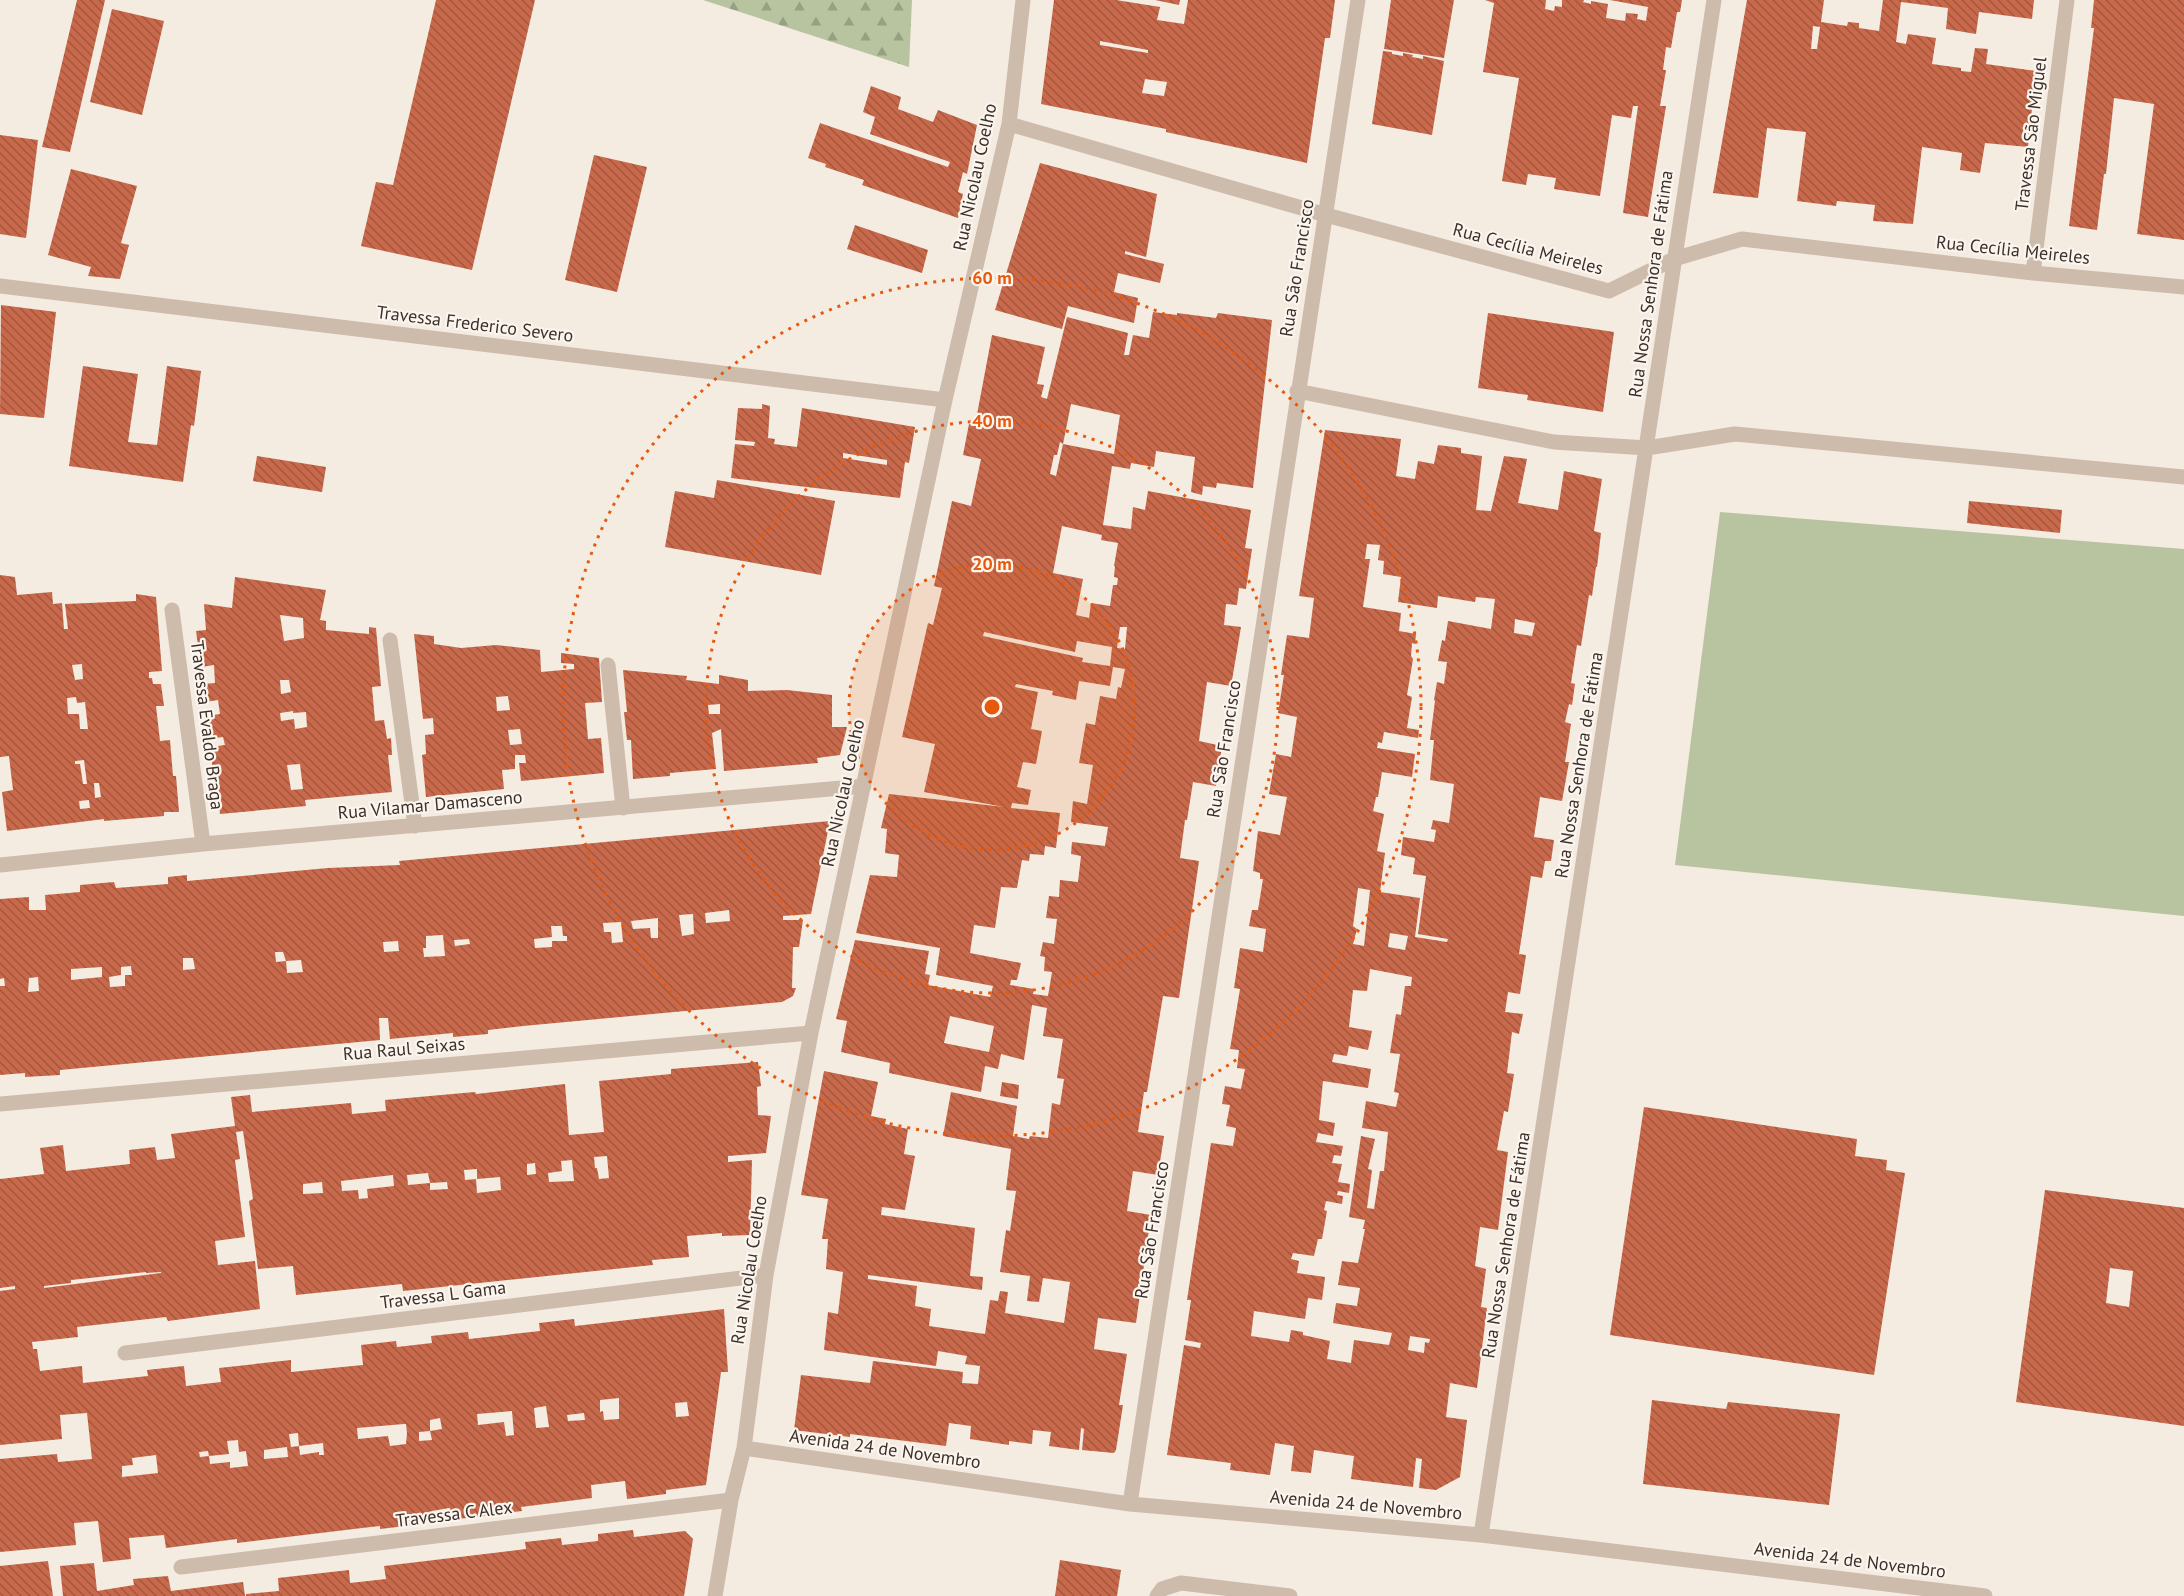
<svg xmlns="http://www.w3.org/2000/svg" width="2184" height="1596" viewBox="0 0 2184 1596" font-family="'PT Sans',sans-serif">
  <defs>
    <pattern id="forest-firs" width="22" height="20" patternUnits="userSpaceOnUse" patternTransform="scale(1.5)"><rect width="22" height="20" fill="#b8c4a0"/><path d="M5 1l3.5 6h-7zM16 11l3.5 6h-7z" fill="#97a083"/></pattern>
    <pattern id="building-back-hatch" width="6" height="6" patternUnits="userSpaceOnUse" patternTransform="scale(1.5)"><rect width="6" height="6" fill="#c8694b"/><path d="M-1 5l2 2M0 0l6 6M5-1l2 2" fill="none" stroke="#a4573f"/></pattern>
  </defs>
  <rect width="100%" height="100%" fill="#f4ebe1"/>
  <!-- forest -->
  <path fill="url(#forest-firs)" d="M703,0h209l-3,67z"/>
  <!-- garden -->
  <path fill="#b8c4a0" d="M1720,512l464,37v367l-509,-51z"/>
  <!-- building -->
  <path fill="url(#building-back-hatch)" fill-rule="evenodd" d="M77,0h28l-35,152 -28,-5z
    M436,0h99l-63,270 -111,-24 15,-64 17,3z
    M1054,0h62l44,7 -3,13 27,4 4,-24h147l-5,38h-5l-18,125 -141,-31v-3l-125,-25zM1100,41l48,9v3l-48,-8zM1145,79l22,3 -3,14 -22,-3z
    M1155,0h25l-1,5z
    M1391,0h63l-10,58 -60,-9z
    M1485,0h61l-1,9 9,2 1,-5 7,1v-7h22l-1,2 8,2v-3l17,3 -2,14 19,3 1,-8 12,1 -1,5 9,2 2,-14 -38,-7h72l-2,12h-3l-6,36 -5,-1 -3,23h3l-6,36h6l-18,111 -25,-4 15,-107h-5l-2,12 -19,-3 -12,81 -46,-7 2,-11 -28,-4 -2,11 -24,-4 17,-103 -36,-6 11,-69z
    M1747,0h77l-3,22 26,4 1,-4 11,1v5l20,3 4,-31h151l-2,19 -53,-7 -3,22 -30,-5 2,-21 -47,-6 -5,40 10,2 2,-10 28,4 -4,26 29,4v3l10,1 4,-24 13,1 -2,15 50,7 -8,76 -43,-4 -5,30 -20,-3 2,-17 -40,-6 -9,77 -40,-3 2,-16 -38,-4 -1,5 -39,-5 9,-69 -39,-4 -9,70 -45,-5zM1813,26l7,1 -3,22h-6z
    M2094,0h90v240l-47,-6 17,-130 -40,-6 -8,76h-2l-7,56 -28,-4 25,-198h-3z
    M112,9l52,12 -22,94 -52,-13z
    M1383,51l9,1v2l11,2v-3l10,2 -1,2 11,2v-3l21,5 -12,74 -60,-11z
    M871,86l30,11 -3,12 35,13 5,-12 39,15 -10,49 -4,-2 -5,20 5,2 -5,24 -96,-33 2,-5 -39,-13 1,-3 -18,-6 12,-35 128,44 2,-5 -80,-28 5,-17 -12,-5z
    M0,135l38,5 -12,98 -26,-4z
    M594,155l53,12 -30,125 -52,-12z
    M1040,163l117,31 -11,63 -21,-6v3l39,10 -4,19 -42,-10 -4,19 24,6 -4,25 -66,-17 -6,23 -67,-19z
    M71,169l66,17 -16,57 8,2 -9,34 -32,-3 3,-9 -43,-12z
    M855,225l73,25 -6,23 -75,-24z
    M1,305l55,7 -12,106 -44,-4z
    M1153,312l24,3v-2l39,5 2,-5 54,7 -19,168 -36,-5 -1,5 -13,-2 -1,9 -11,-3 4,-35 -39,-6 -2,16 -23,-4 -1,6 -18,-3 -9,59 28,4 2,-22 12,3 3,-19 103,19 -6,38 7,1 -6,40 -7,-1 -2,17 -11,-1 -2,21 17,2 -10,59 -24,-4 -8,59 23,5 -6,40 -23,-4 -6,38h-2l-5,38 19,3 -20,137 -16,-2 -16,96h-3l-6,40 26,4 -6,39 -25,-4 -6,40 24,4 -15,108 -38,-5 -4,31 33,5 -8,51h4l-7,45 -2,3 -32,-3 2,-21 -3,-1 -2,22 -30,-4 2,-14 -18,-2 -1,14 -23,-3v4l-39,-6 1,-13 -22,-3 -3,23 -96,-12v3l-56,-7 7,-55 69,8 3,-22 90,11 -1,11 16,1 2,-18 -15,-2 2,-8 -29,-5 -2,15 -112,-16 4,-38 10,2 5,-42 -17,-3 2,-30h-6l6,-40 -27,-4 23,-124 54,11 -7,34 15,3 -1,5 23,5 -4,25 11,2 -10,54 -23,-3 -1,8 94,13 -5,48 13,1 -1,13 -114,-15v4l49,7 -2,20 16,3 -2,17 56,8 5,-34 8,1 2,-10 8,1 -3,21 59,10 6,-41 -27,-4 -4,24 -12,-1 3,-25 -30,-4 6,-42 4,1 6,-40 -10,-1 5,-41 -68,-13 8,-44 66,14 -4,30 16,3 1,-3 18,2 4,-35 8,2 4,-26 -7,-1 6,-39 -20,-3 4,-28 -15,-3 -8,55 -23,-6 -3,15 -13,-3 -4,26 -92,-19 1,-10 -49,-11 6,-31 -11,-2 19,-79 74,11 -4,23 5,1 -2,10 62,12 3,-11 -57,-11 4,-27 -84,-15 14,-58 27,2 2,-22 -14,-2 2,-24 -6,-1 8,-34 115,13 -80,-15 11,-48 -33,-7 26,-114 5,2 9,-37 -8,-2 18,-85 19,5 10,-47 -18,-4 6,-31 6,1 17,-90 53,12 -8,37 7,1 -3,12 6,2 20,-82 61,16 -4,22h5l4,-20 16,3zM1071,404l49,11 -6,39 -51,-10zM1060,442l3,2 -7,32 -6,-2 4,-19h3zM1062,526l40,9 -1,5 17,3 -4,23h1l-1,11 4,1 -1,7h-4l-3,21 -19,-3 -2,15 -13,-3 7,-36 -30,-6zM1120,627h7l-2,22 -8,-1zM984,632l91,20 2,-11 35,6 -2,19 -28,-4 1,-4 -100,-22zM1113,667l12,2 -4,19 -3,-1 -2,12 -16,-3 -5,29 -9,-2 -7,40 14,2 -6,39 -14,-3 -2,21 37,5 -3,19 -33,-4 -1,12 10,2 -3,26 -18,-2 -1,17 -10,-1 -3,22 11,1 -3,25 -11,-2 -3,14 5,1 -1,14 8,1 -4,24 -15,-2 1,-5 -24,-4 1,-5h6l4,-17 -51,-10 4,-28 21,3 6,-41 16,1 5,-28 7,1 1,-7 14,1 1,-9 11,2 4,-35 -49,-5 1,-5 16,2 3,-15 -14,-3 6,-25 13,2 6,-33 -11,-2 7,-37 -23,-5 1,-3 37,7 -1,4 24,5 3,-19 31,5zM950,1016l44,10 -5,26 -45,-9z
    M1488,313l126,19 -11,80 -76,-12 1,-5 -50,-7z
    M83,366l55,8 -10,68 29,3 10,-79 34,5 -7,55 -3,-1 -8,57 -114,-16z
    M762,404l8,2 -2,32 7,1 -1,5 23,3 5,-39 113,19 -6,36 -4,-1 -5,36 -169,-20 4,-34 19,2 1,-4 -20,-2 3,-32 24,1zM843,453l44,7v5l-44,-7z
    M1325,430l76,9 -5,37 19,3 3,-18 16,3 4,-19 23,3v5l21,3 -6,54 15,1 13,-55 23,3 -9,44 40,7 6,-39 38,8 -8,52 7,2 -4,34h-1l-4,29 -3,-1 -8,51 -4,-1 -6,38 4,1 -3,21 -3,-1 -4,18 6,2 -6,38h4l-7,39 -22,-4 -6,40 20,3 -3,21h-6l-3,17 -11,-2 -12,78 7,1 -6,39 -12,-2 -3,20 18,2 -4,20 -7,-2 -5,41 7,1 -6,38 -4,-1 -7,39 11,2 -10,78 -18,-3 -5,39 11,3 -5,38 6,1 -10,80 -27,-5 -4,34 21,3 -7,57 -24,13 -17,-2 3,-29 -6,-1 -3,29 -62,-8 3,-23 -40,-6 -3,23 -20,-2 3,-25 -19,-3 -5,32 -40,-5 1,-7 -64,-8 17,-110 16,3 1,-5 -16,-3 6,-40h-4l24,-157 22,3 3,-18 -10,-2 4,-21 -8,-1 3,-18 16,3 4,-20 -8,-1 2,-18 -9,-1 10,-60 -6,-1 6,-40 23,4 3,-23 -17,-3 3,-16h6l5,-31h-3v-6l-7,-2 5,-40 22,4 7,-38 -18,-3 7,-40 15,3 6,-40 -19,-4 6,-38h-3l6,-40 22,3 5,-40 -15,-2zM1367,544l13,1 -2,15 6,1 -1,13 18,3 -3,25 39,6 1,-12 37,6 1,-5 19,2 -4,30 -43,-8 -3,20 -3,-1 -4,21 9,1 -3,22 -7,-2 -3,18 1,1 -5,39h4l-4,40 24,4 -5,39 -16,-3 -2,9 5,1 -2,12 -31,-5 -2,18 14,3 -2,16 13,2 -8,58 30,5 -1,3 -32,-5 5,-39 -40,-6 5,-39 -8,-2 7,-37 -11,-3 3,-14h2l4,-25 30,5 3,-23 -38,-6 1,-6 4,1 2,-11 34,6 1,-8 -12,-2 5,-31 -5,-2 6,-36 -2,-3 1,-13 3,1 1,-10 -17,-3 2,-18 -38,-6 7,-48h-5zM1515,619l20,4 -3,13 -18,-3zM1358,888l12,2 -6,56 -11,-2 4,-15 -4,-3zM1390,933l18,3 -3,14 -17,-3zM1370,969l42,8 -1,9h-6l-4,29 -5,-1 -6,39 10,1 -6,38 5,1 -3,14 -30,-6 -4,27 26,4 -4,39h-4l-6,38 -7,-1 5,-38 -4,-1 7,-30 -14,-3 -12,81 16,3 -2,9h2l-7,34 -16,-2 -4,24 22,3 -3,18 -21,-3 -3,20 59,10 -3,12 -35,-5 -3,23 -24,-4 3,-18 -27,-6v-3l-12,-2 -2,12 -38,-6 3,-25 51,8 3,-21 14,2 3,-23 -28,-4 2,-12 -8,-2 2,-6 21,3 4,-17h4l5,-28 -3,-1 2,-9 16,3 1,-8 -6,-1 1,-4 11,2 1,-9 -12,-2 4,-18 -10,-1 2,-8 7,1 2,-10 -27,-4 2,-9 15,3 2,-13 -16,-3 4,-39 45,7 3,-19 -39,-7 2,-8 13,2 2,-10 19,4 4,-19 -23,-4 4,-37 14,1zM1410,1336l20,3 -1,4 -4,-1 -1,11 -16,-3z
    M257,456l69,11 -4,25 -69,-11z
    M717,480l118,21 -14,74 -156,-28 10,-56 39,7z
    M1969,501l93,9 -2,23 -93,-10z
    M0,575l15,2 2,18 35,-3 1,12 9,-1 2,26h4l-3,-25 71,-3v-7l20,3 6,74 -13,1v6h3l1,6h8l3,22h-8l4,35 10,-1 3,36h3l3,36h-15v4l-60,5v-2l-97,12 -5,-39 11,-2 -4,-34 -9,1zM82,664l1,15 -8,1 -3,-15zM76,697l1,6 8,-1 3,27h-8l-1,-15h-11l-1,-16zM84,760l3,24h-4l-3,-20h-5v-3zM94,783h5l2,14 -6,1zM89,800l1,8 -10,1 -1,-8z
    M235,577l91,13 -6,30 6,1v9l43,4v-7l7,1 5,58 -9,1 3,34 9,-1 3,19 4,-1 1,17h-4l4,37 -87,8 1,6 -86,8 -5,-42 -2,1 -3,-26 15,-2 -2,-8 -14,2 -3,-23 14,-2 -2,-14 -13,2 -2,-18 12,-1 -1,-18 -13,2 -5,-36 10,-1 -2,-26 28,4zM280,615l23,3 1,20 -20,3zM280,680h9l2,12 -10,2zM293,711v2l13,-1 1,15 -12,2 -1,-10 -13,2 -1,-8zM300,764l3,25 -12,1 -4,-25z
    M414,634l20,2v8l27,4 35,-3 44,5 1,22 33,-3v-5l-13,-1v-10l38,5 3,44 -17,1 3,36 13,-1 3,35 -83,8 -2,-18h7l-1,-8h-10v14l-13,1 2,19 -78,8 -4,-42 4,-1 -1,-19 9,-1 -1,-16 -10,1zM508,696l2,14 -13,1 -1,-14zM520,729l2,15 -12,1 -2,-15z
    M623,670l64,6 -1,4 33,4v-9l29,5v11l39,-1 45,5v32h15l-7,28 -23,3 1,5 -94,8 -3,-42 -9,4 4,36 -46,4v3l-37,3 -2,-39h-4l-3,-28h3zM720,704v10h-11l-1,-9z
    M830,821l-19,93 -28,2v4h20l-4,27h-6l-1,41h4l-3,8 -11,6 -259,24 -35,4v4l-35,3v-4l-63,6 -2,-21h-9l1,22 -320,30v5l-35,2v-4l-25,2v-89h5l-1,-8 -4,1v-80l29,-2v13h17l-1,-15 35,-3v-7l34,-3 2,6 52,-4v-7l19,-2v6l141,-13 72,-3 -1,-4zM729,910l1,11 -24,2 -1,-10zM693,914l1,20 -12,2 -3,-21zM658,918v20h-7l-1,-10 -17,1 -2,-8zM621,922l2,20 -11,1 -1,-11h-7l-1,-9zM551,926h11l1,10h4v5h-15v6l-17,1 -1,-9 18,-2zM442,935h1l2,21 -21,1 -1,-9h3v-12zM469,939l1,5 -15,2 -1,-6zM398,941l1,10 -15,1 -1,-10zM275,952h8l3,9 -10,1zM183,958h10l2,11 -12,1zM301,960l2,12 -16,1 -1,-12zM131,966l1,9h-7v11l-15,1 -1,-10 12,-2v-8zM102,967v10l-31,3v-11zM38,977l1,14 -11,1 1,-14z
    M758,1062l3,24 -4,1 1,28 13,1 -5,37 -38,3v6l24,-2 -2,75 -28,1v-3l-35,3 2,21 -37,3 1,5 -250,26 -1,-7 -106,11 -3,-29 -35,3 -9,-68 4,-2 -10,-68 -7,1 4,27 -5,1 10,77 -30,4 3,24 37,-4 5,48 -92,12 -2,-4 -89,10 1,10 -46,5 1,7h4l3,22 42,-5 1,17 65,-7 -1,-6 37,-4 2,20 35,-4 -2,-14 72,-8v12l72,-7 -2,-20 35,-4 1,6 35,-4 -1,-7 37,-4 1,7 71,-8 -1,-8 35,-4 1,7 149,-17 4,63h-7l-15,113 -40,5v4l-39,5 -2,-18 -34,4 1,13 -71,9 1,4 -71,9 -1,-12h-1l-17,3 1,6 -19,2v6l-34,4v-3l-18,2 -125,15v-4l-71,9 -2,-13 -35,3 2,21 -28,3 -5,-41 -24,2 2,22 -76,7v-93l57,-5 1,8 34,-3 -5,-46 -27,2 2,24 -62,6v-154l15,-2v-3l-15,2v-109l44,-5 -4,-26 23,-3 3,26 64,-7 -1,-14 26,-3 2,13 18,-2 -4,-24 64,-8 -4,-29 19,-2 2,17 99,-9 1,11 34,-3 -1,-11 90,-8 1,2 89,-10 4,51 35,-3 -5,-51 72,-7v-5zM607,1156l2,22 -10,1 -2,-11h-2l-1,-11zM572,1160l2,21 -25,1 -1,-9 14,-2 -1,-10zM535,1163l1,11 -9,1v-11zM477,1169v10l23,-2 1,13 -24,3 -1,-14 -11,1 -1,-10zM428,1173l2,10 17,-1 1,7 -18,1v-7l-22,2 -1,-10zM393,1175l1,11 -27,3 1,9 -9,1 -1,-9 -16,1 -1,-10zM322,1182l1,11 -20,1v-10zM146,1272v1l15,-1v1l-117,15v-2l27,-3v-3zM619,1398v21l-15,1 -1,-9 -3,1v-12zM687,1402l2,14 -13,1 -1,-14zM546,1406l3,21 -13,1 -2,-20zM512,1411l2,24 -8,1 -2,-14 -26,3 -1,-11zM584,1413l1,7 -17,1 -1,-6zM440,1418l2,11 -12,2 2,9 -13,1v-9l11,-1v-11zM404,1424h2l1,9 -1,11 -16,2 -2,-10 -30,3 -1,-11zM298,1433l1,13 24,-3 1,12h-5v-3l-19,3 -1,-9 -8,1 -2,-13zM238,1440l1,12 7,-1 2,15 -18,2v-6l-20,2 -1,-8 -9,1 -1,-5 9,-1 1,5 20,-2 -2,-13zM287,1447l1,10 -24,2v-9zM156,1455l2,18 -36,4v-11l11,-1 -1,-7z
    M1002,1082l17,3 -1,14 -18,-3z
    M1644,1107l213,32 -2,17 32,4 -1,10 19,3 -31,202 -264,-40z
    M2045,1190l139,18v218l-168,-24zM2110,1268l23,3 -4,36 -23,-4z
    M1652,1400l74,9 2,-7 112,12 -11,91 -186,-21z
    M633,1530l1,7 51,-6 8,8 -9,57h-438v-2l33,-3 -1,-13 71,-8 1,13 36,-4 -2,-13 142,-17 -1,-7 36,-4 1,7 36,-4v-7z
    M1060,1560l61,10 -4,26h-62z
    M48,1561l5,35h-53v-30z
    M94,1563l3,28 37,-6 -1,-6 35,-3 3,15 72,-9 2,14h-182l-3,-30z"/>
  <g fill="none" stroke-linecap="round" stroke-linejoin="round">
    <!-- lane -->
    <path stroke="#cdbbac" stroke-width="15" d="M1157,1596l5,-7 19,-6 109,13"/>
    <!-- street -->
    <path stroke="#cdbbac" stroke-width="15" d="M1009,124l317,91 283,76 65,-32 68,-20 291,34 151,14
      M2033,273l34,-273
      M0,286l945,114
      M1297,391l257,51 93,6 88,-14 449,43
      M172,610l31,234
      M390,640l25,186
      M608,665l15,143
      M0,865l203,-21 661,-58
      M0,1104l811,-71
      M125,1353l641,-78
      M744,1448l386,56 351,31 504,61
      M1130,1504l228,-1504
      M1481,1535l233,-1535
      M181,1567l550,-67
      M715,1596l16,-96 13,-52 22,-173 45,-242 134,-633 64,-276 14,-124"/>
  </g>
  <!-- distance rings -->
  <circle cx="992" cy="707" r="143" fill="#e8590c" fill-opacity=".12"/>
  <g fill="none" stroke="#e8590c" stroke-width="3" stroke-dasharray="3 6">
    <circle cx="992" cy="707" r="143"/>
    <circle cx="992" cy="707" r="286"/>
    <circle cx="992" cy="707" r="429"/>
  </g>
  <g text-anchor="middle" stroke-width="4.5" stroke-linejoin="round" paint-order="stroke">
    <!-- street labels -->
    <g font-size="18" fill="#3b302b" stroke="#fbf5ee">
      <text transform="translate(2031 134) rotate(-83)" y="6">Travessa São Miguel</text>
      <text transform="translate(975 177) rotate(-78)" y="6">Rua Nicolau Coelho</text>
      <text transform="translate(1528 249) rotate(15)" y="6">Rua Cecília Meireles</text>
      <text transform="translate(2013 250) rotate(6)" y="6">Rua Cecília Meireles</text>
      <text transform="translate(1297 268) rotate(-81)" y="6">Rua São Francisco</text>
      <text transform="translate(1651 284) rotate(-82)" y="6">Rua Nossa Senhora de Fátima</text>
      <text transform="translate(475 324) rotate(7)" y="6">Travessa Frederico Severo</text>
      <text transform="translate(207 725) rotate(83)" y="6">Travessa Evaldo Braga</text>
      <text transform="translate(1224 749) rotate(-81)" y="6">Rua São Francisco</text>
      <text transform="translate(1579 765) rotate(-81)" y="6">Rua Nossa Senhora de Fátima</text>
      <text transform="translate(843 793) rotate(-78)" y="6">Rua Nicolau Coelho</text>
      <text transform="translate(430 805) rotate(-5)" y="6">Rua Vilamar Damasceno</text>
      <text transform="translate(404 1049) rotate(-5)" y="6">Rua Raul Seixas</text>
      <text transform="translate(1152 1230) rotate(-81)" y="6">Rua São Francisco</text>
      <text transform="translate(1506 1245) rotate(-81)" y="6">Rua Nossa Senhora de Fátima</text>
      <text transform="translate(749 1270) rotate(-81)" y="6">Rua Nicolau Coelho</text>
      <text transform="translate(443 1295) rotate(-7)" y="6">Travessa L Gama</text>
      <text transform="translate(885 1449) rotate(8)" y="6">Avenida 24 de Novembro</text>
      <text transform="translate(1366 1505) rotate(5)" y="6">Avenida 24 de Novembro</text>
      <text transform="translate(454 1514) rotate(-7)" y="6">Travessa C Alex</text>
      <text transform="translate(1850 1560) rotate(7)" y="6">Avenida 24 de Novembro</text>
    </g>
  </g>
  <circle cx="992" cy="707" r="9" fill="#e8590c" stroke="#fbf5ee" stroke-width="3"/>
  <g font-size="18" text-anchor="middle" font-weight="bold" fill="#e8590c" stroke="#fbf5ee" stroke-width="4.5" stroke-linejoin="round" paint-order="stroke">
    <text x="992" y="284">60 m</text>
    <text x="992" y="427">40 m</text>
    <text x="992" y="570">20 m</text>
  </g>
</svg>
